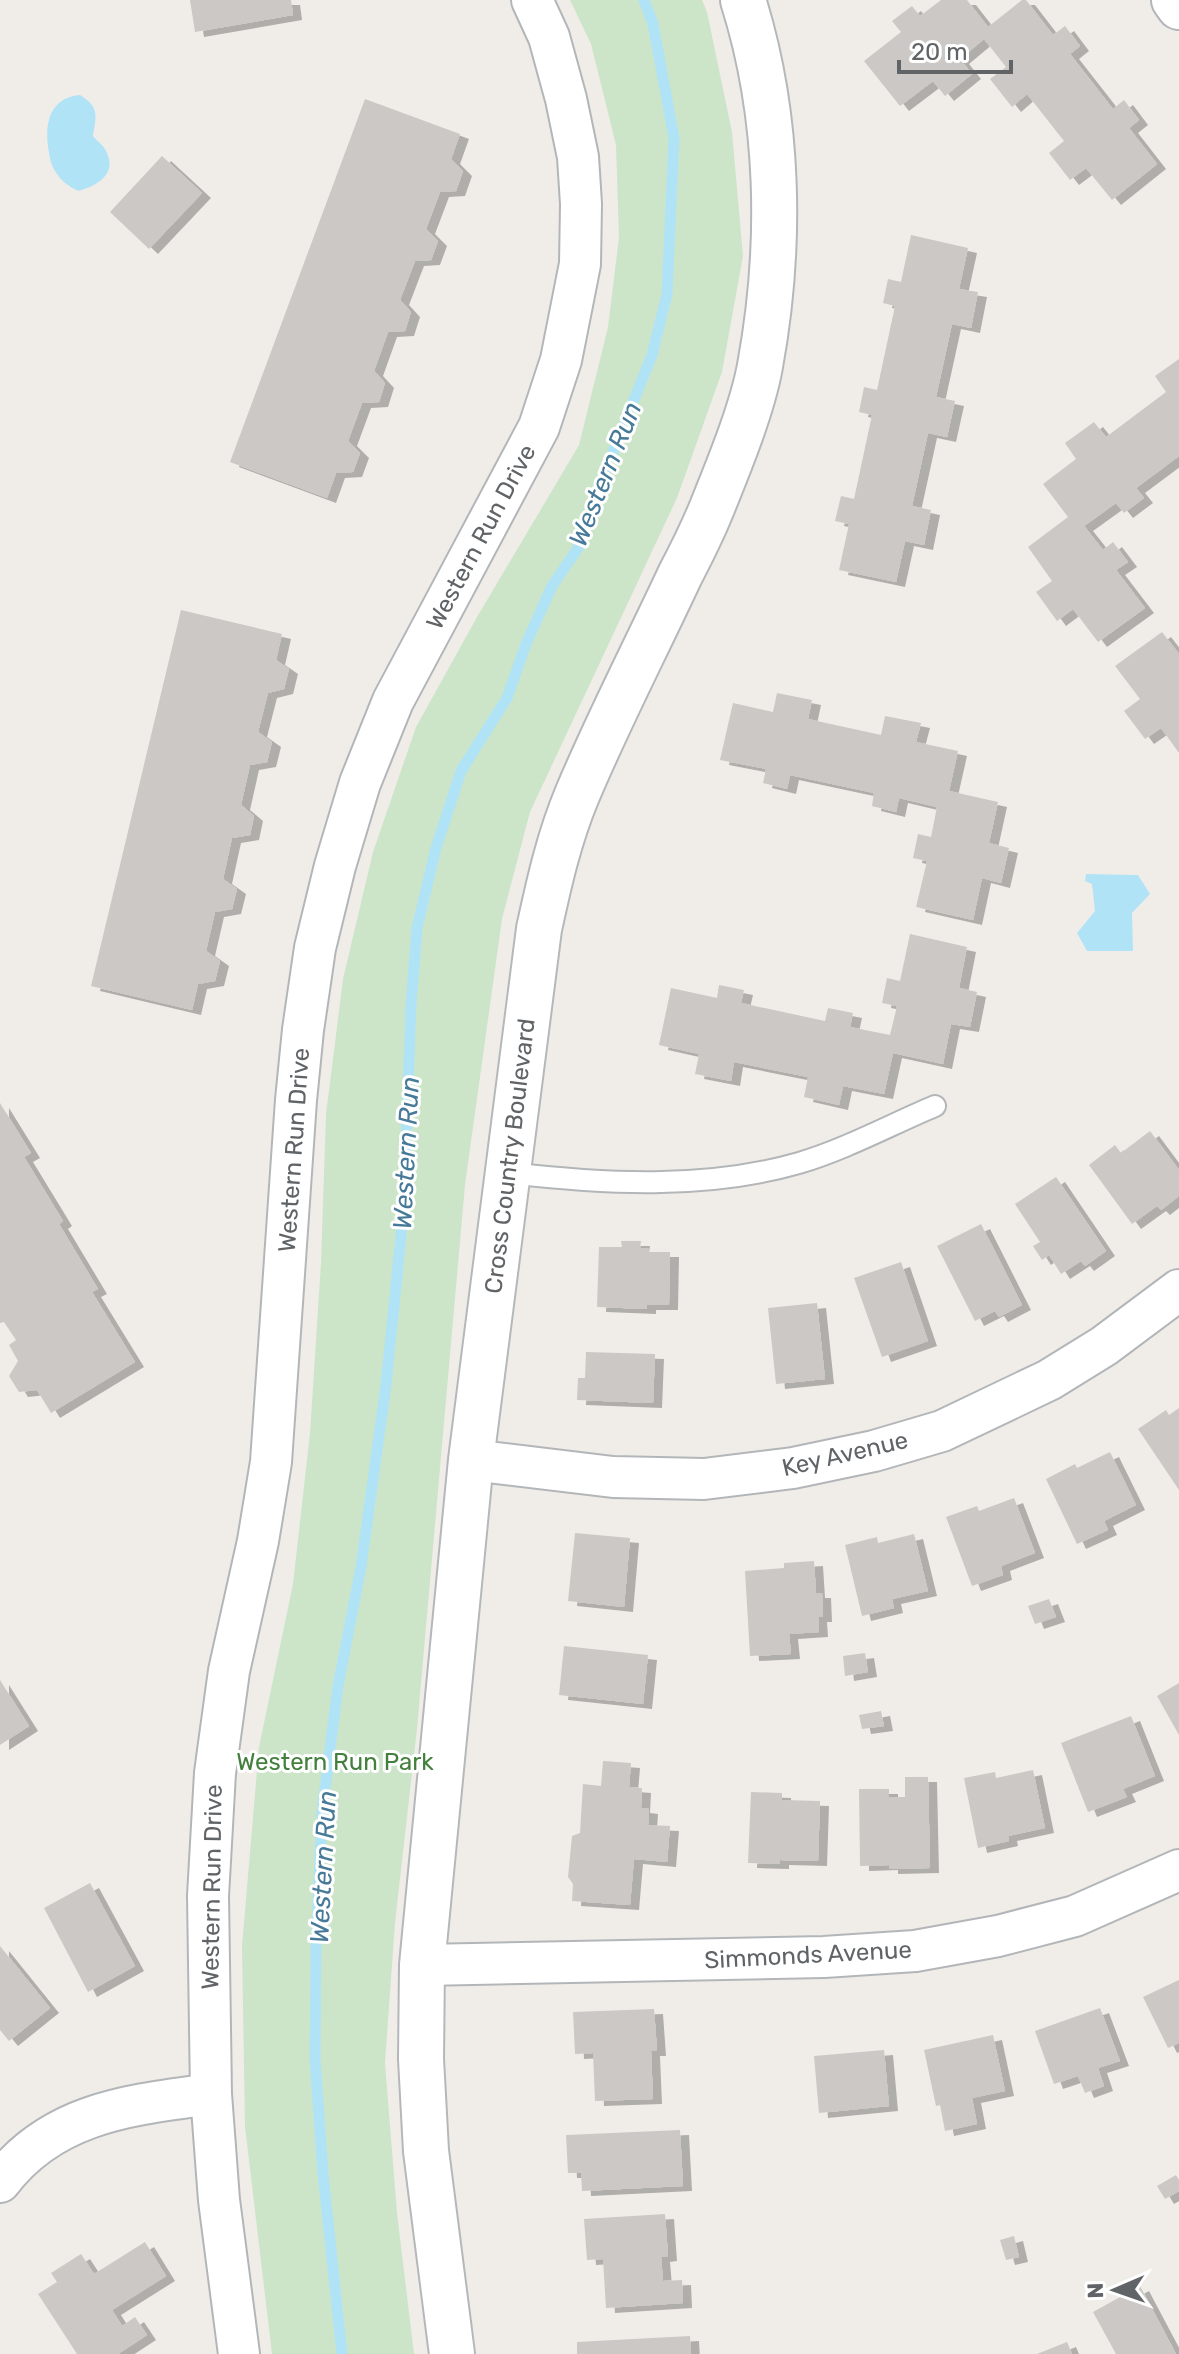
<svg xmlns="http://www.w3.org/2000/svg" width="1179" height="2354" viewBox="0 0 1179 2354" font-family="Rubik,sans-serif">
  <defs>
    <filter id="shadow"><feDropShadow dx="9" dy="5" stdDeviation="0" flood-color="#0004"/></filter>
  </defs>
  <rect width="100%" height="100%" fill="#f0ede9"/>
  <!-- green -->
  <path fill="#cce5c8" d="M570,0h132l5,12 25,120 11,124 -21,116 -45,126 -147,314 -28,107 -37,266 -48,544 -22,194 -10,140 12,150 17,141h-142l-27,-227 -3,-181 17,-199 34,-163 17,-151 11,-170 5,-149 17,-135 30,-127 43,-125 61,-110 102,-172 29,-118 11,-90 -3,-92 -25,-101z"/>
  <!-- water -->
  <path fill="#b1e3f7" d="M80,95c20,12 16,21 13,41 4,5 11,10 13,15 12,23 -9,35 -28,40 -10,-5 -17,-10 -23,-20 -4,-6 -5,-12 -6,-18 -5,-27 -1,-55 31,-58z
    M1086,874l52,1 12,19 -18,19 1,38h-46l-10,-18 18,-22 -3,-27 -7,-3z"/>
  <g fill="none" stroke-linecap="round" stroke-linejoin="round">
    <!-- stream -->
    <path stroke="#b1e3f7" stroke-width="11" d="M342,2354l-19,-180 -8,-115 1,-112 6,-135 16,-126 23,-119 25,-182 18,-179 7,-201 6,-77 19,-80 25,-77 46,-73 19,-54 26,-58 26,-38 20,-59 54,-134 15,-61 7,-156 -21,-114 -9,-24"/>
  </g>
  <!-- building -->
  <path fill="#ccc8c5" filter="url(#shadow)" d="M190,0h101l2,15 -98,17z
    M941,0h26l21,27 34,-27h4l27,35 12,-9 15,20 -10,8 43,55 11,-9 15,20 -10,8 28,36 -45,36 -26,-32 -16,12 -21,-27 15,-12 -37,-47 -15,13 -22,-28 16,-12 -22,-28 -24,20 12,15 -27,22 -12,-15 -33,25 -36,-45 37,-29 -9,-11 20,-15 8,10z
    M365,99l95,35 -9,25 12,12 -7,20 -16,1 -14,37 12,12 -7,19 -16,1 -15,39 11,12 -6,19 -17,1 -14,39 11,12 -6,19 -17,1 -14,38 12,12 -7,19 -17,1 -9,25 -97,-36z
    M162,156l40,37 -53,56 -39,-37z
    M911,235l57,13 -9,41 19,3 -7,36 -19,-4 -16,73 19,4 -8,36 -19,-4 -16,73 19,4 -7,35 -19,-4 -9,41 -57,-12 10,-46 -14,-3 6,-25 13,3 18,-84 -13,-3 5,-25 13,3 18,-84 -12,-3 5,-24 13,3z
    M1179,359v97l-43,32 8,10 -20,15 -8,-10 -32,23 19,24 10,-8 15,20 -12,8 29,38 -47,34 -25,-33 -16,12 -21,-29 16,-11 -24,-34 40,-30 -25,-33 33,-25 -11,-16 29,-21 12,15 60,-45 -11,-16z
    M181,610l101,24 -6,26 13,9 -5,20 -16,4 -10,39 14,10 -5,20 -17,3 -9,40 13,11 -4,19 -18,3 -9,41 14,10 -5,20 -17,3 -9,39 14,10 -5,20 -17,3 -6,26 -101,-24z
    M1162,632l17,22v99l-18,-25 -16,11 -21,-28 16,-12 -25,-33z
    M777,693l35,7 -4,19 73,16 4,-19 36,7 -5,19 42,9 -9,40 49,11 -9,41 20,5 -8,35 -19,-5 -9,42 -57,-13 11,-46 -14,-3 5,-24 13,3 6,-30 -38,-9 -3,14 -24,-6 2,-13 -84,-18 -3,14 -24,-6 3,-14 -46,-9 13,-57 40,9z
    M910,934l57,13 -8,41 18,4 -7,35 -19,-3 -8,40 -50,-11 -9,41 -41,-8 -4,19 -35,-8 4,-20 -74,-15 -3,19 -36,-7 4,-20 -40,-9 12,-57 46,10 2,-13 25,5 -3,13 84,18 3,-13 25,5 -3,14 40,8 7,-29 -15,-3 5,-25 13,3z
    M0,1103l31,50 -7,4 39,64 -4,3 39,65 -6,3 43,70 -84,51 -14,-23 -18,2 -10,-16 9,-15 -9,-16 7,-5 -12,-18 -4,1z
    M1150,1131l29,39v26l-18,14 -4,-4 -25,18 -43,-59 26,-20 6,8z
    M1056,1177l50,74 -21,15 -4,-5 -20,13 -12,-19 -7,5 -9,-14 7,-4 -25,-38z
    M981,1224l41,81 -23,12 -4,-6 -20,10 -38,-75z
    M621,1241h20l-1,7h8l1,4h21l-1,53h-22v4l-50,-2 2,-60h23z
    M901,1262l27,79 -46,16 -28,-79z
    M817,1303l8,76 -49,5 -8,-76z
    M586,1352l69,2 -2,49 -76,-3 1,-22h7z
    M1179,1408v82l-41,-61 28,-19 3,5z
    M1110,1452l26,53 -32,16 4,9 -31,14 -31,-65 29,-15 2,4z
    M1014,1498l21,55 -34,13 2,9 -31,11 -26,-69 31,-11 2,5z
    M575,1533l55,5 -6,69 -56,-6z
    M914,1534l14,57 -36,8 2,9 -32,8 -17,-71 32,-8 1,6z
    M814,1561l2,32h6l1,24h-5l1,15 -30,2 2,20 -41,2 -5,-85 39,-3v-5z
    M1049,1599l7,18 -21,7 -7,-18z
    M564,1646l84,9 -5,49 -84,-9z
    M865,1653l3,19 -23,4 -2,-20z
    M0,1680l29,46 -29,19z
    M1179,1683v52l-22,-39z
    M881,1711l3,15 -22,3 -3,-14z
    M1131,1716l24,60 -32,13 4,8 -39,15 -27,-69z
    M603,1761l28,2 -2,24 13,1 -1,20 8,1 -1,16 22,1 -3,36 -33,-3 -4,46 -58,-4 1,-17 -5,-7 4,-41 8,-3 3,-49 18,2z
    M1033,1770l12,58 -37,8 1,5 -31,7 -14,-70 31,-6 1,6z
    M905,1777h23l2,91 -41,1v-4l-29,1 -1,-77h30v8h16z
    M751,1792l31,1v7l38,1 -2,60 -38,-1v4l-32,-1z
    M90,1883l45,83 -47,26 -44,-84z
    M0,1946l50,62 -41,33 -9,-11z
    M1179,1980v63l-11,5 -25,-51z
    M1100,2008l20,53 -22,7 6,18 -19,7 -7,-17 -24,8 -19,-53z
    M654,2009l3,42h-6l2,48 -58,2 -2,-48 -18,1 -2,-42z
    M993,2035l12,56 -33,7 5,26 -32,7 -5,-26 -4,1 -12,-56z
    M884,2050l5,56 -70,7 -5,-57z
    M680,2130l3,56 -101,5 -1,-18h-13l-2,-38z
    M1176,2175l3,5v11l-14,8 -8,-13z
    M665,2214l3,42 -7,1 2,24 19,-1 1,23 -77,5 -3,-49 -16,1 -3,-41z
    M1014,2236l5,21 -13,3 -6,-20z
    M145,2242l21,34 -54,34 10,16 13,-9 12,18 -29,19h-41l-39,-60 19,-12 -6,-9 30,-19 13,20z
    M1140,2286l36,68h-60l-23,-42z
    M690,2336l1,18h-114v-12z
    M1067,2342l5,12h-35z"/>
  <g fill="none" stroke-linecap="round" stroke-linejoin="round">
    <defs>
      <path id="service" d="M508,1173c96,11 197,17 291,-10 47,-14 91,-38 136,-57"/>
      <path id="minor" d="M471,1460l142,17 91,2 89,-11 81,-17 68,-20 107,-51 55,-34 75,-56
        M422,1965l402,-8 91,-6 83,-15 77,-20 104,-46
        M0,2182c53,-70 131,-77 211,-88
        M239,2354l-20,-154 -8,-106 -3,-198 7,-123 14,-102 29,-130 13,-79 25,-362 7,-70 12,-82 20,-82 25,-83 33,-82 146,-274 22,-67 19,-96 1,-60 -3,-47 -12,-58 -17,-62 -17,-37"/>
      <path id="tertiary" d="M1174,0l5,7"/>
      <path id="secondary" d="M452,2354l-26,-203 -5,-92 1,-94 49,-505 68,-531c10,-46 20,-91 38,-134 31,-74 69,-147 103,-220 11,-21 22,-43 31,-65 17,-42 41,-100 49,-144 22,-120 20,-249 -17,-366"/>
    </defs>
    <!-- service casing -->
    <use href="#service" stroke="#b3b6b9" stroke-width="24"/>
    <!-- minor casing -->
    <use href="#minor" stroke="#b3b6b9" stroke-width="44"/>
    <!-- tertiary casing -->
    <use href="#tertiary" stroke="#b3b6b9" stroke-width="48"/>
    <!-- secondary casing -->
    <use href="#secondary" stroke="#b5b8bb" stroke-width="48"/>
    <!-- service -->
    <use href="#service" stroke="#fff" stroke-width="20"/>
    <!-- minor -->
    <use href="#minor" stroke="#fff" stroke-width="40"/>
    <!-- tertiary -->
    <use href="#tertiary" stroke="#fff" stroke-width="44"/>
    <!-- secondary -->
    <use href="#secondary" stroke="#fff" stroke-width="44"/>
  </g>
  <g text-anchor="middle" stroke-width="6" stroke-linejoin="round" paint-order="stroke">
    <!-- street labels -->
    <g font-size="24" fill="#606467" stroke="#fff">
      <text transform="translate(481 537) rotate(-62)" y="8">Western Run Drive</text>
      <text transform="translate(294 1150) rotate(-86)" y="8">Western Run Drive</text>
      <text transform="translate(510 1156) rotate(-83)" y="8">Cross Country Boulevard</text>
      <text transform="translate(845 1454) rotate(-13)" y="8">Key Avenue</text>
      <text transform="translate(212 1887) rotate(-89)" y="8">Western Run Drive</text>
      <text transform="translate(808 1955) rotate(-3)" y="8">Simmonds Avenue</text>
    </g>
    <!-- park labels -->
    <g font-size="24" fill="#43803d" stroke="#fff">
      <text x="335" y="1770">Western Run Park</text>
    </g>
    <!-- water labels -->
    <g font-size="26" font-style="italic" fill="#477a98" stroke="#fff">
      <text transform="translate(605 474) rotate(-68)" y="9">Western Run</text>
      <text transform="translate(406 1153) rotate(-87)" y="9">Western Run</text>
      <text transform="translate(323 1867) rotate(-87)" y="9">Western Run</text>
    </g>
  </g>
  <!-- north arrow -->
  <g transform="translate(1115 2290) rotate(268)" stroke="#ffffff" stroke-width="6" paint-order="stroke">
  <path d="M0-6L14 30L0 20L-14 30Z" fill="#606467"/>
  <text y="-12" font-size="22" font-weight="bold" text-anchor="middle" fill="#606467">N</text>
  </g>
  <!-- scale -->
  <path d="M899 60v12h112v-12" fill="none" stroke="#606467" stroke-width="4"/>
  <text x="911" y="60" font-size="24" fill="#606467" stroke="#ffffff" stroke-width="6" paint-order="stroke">20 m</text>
</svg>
